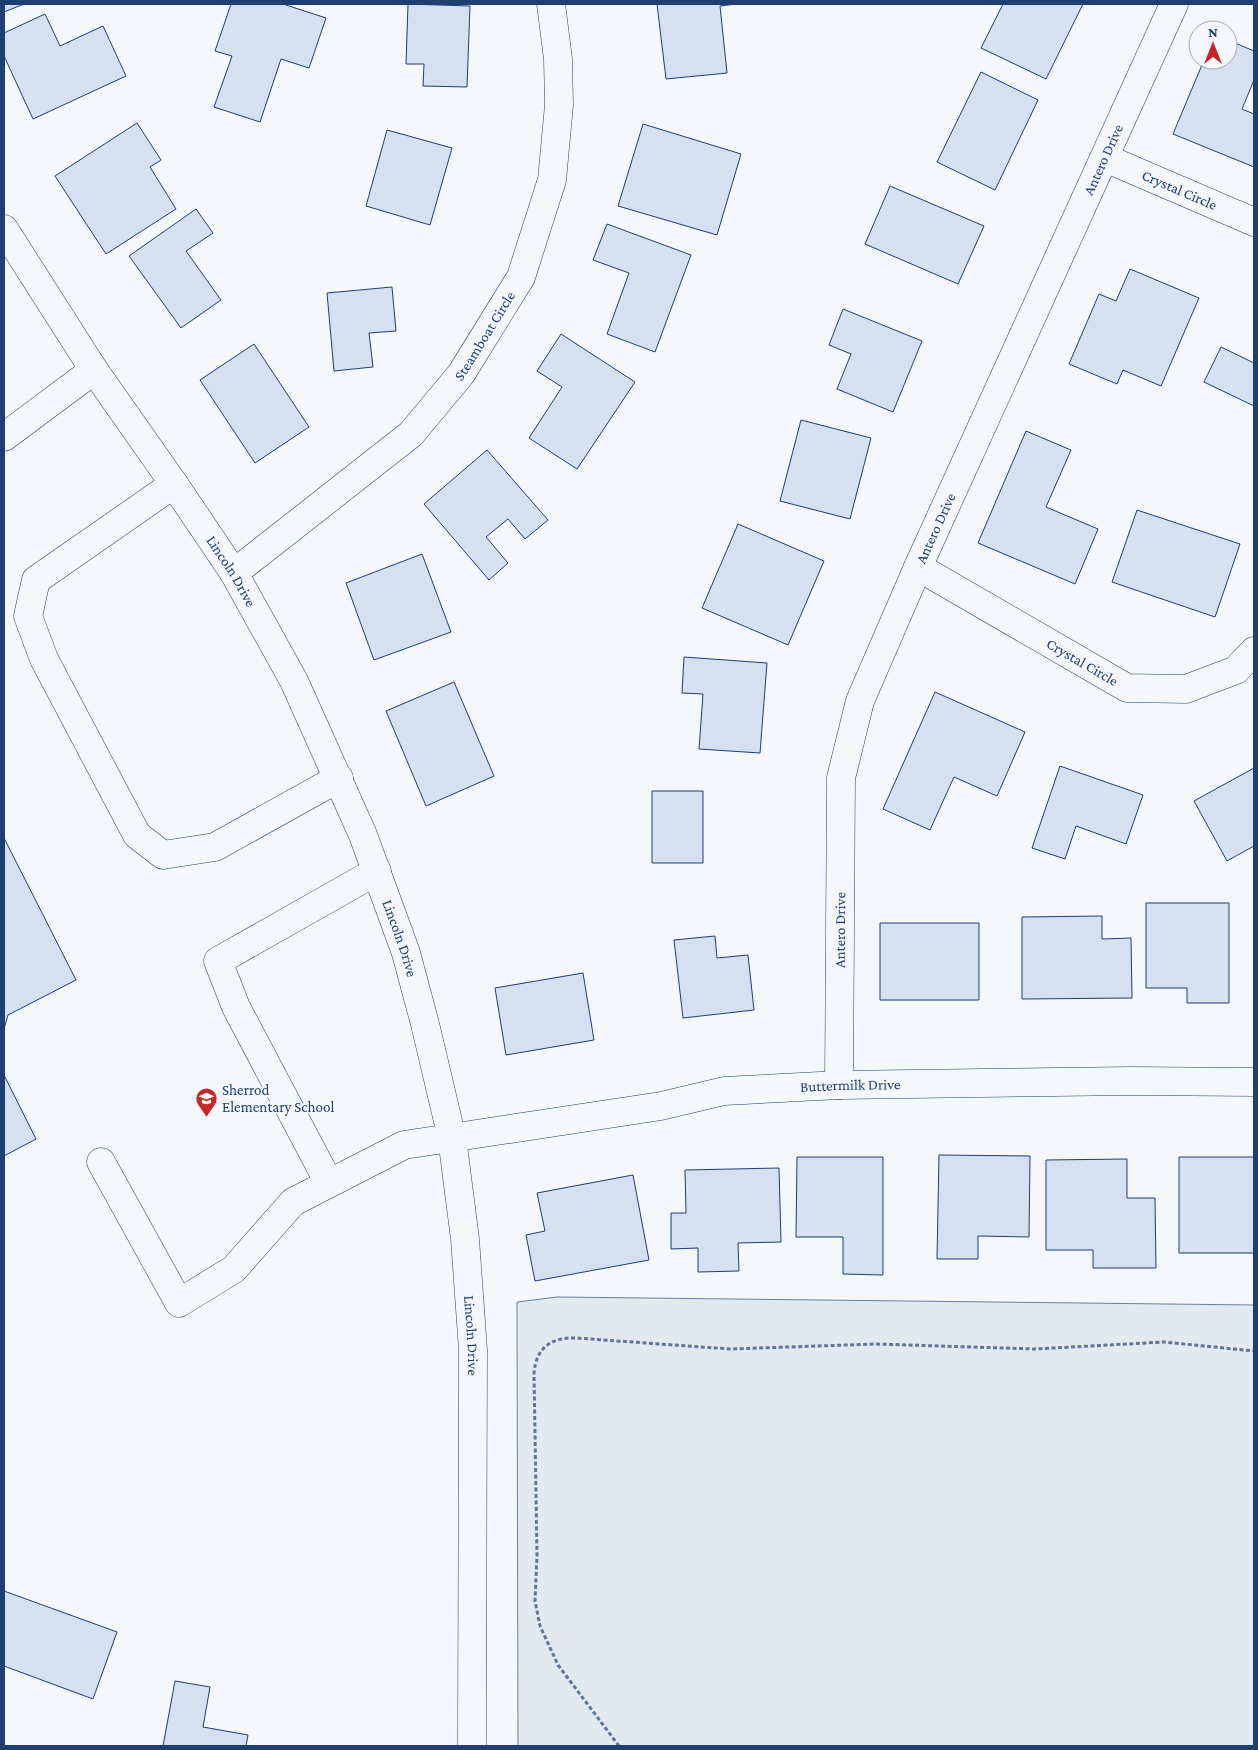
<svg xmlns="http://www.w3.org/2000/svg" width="1258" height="1750" viewBox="0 0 1258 1750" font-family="'Crimson Pro',serif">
  <rect width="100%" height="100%" fill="#f4f7fb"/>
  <!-- green -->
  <path fill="#e3e9f0" stroke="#687fa3" d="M557,1297l697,8v441h-736l-1,-444z"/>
  <!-- building -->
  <path fill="#d5e0f0" stroke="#1d3f73" d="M4,4h20l-20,8z
    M231,4h52l43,14 -17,50 -28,-9 -21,63 -46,-15 18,-51 -17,-5z
    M408,4l62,2 -3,81 -44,-1 1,-22h-18z
    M657,4h80l-17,2 7,67 -61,6z
    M1003,4h80l-37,75 -65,-31z
    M45,14l15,32 43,-20 23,50 -93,43 -29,-63v-23z
    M1228,40l26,11v29l-12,29 12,5v53l-81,-33 31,-74h24z
    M981,72l57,28 -43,90 -58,-28z
    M137,123l24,37 -11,7 26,42 -70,45 -51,-78z
    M643,124l98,30 -24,81 -99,-29z
    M387,130l65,18 -22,77 -64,-19z
    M890,186l94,40 -26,58 -93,-40z
    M196,209l17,24 -27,18 35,49 -40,28 -52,-72z
    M607,224l84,31 -36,97 -48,-18 22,-61 -36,-13z
    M1130,269l69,29 -38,88 -38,-16 -6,14 -48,-20 30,-70 17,7z
    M392,287l4,44 -27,2 4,34 -39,4 -7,-78z
    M843,309l79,32 -29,71 -56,-23 14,-35 -22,-9z
    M561,334l74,48 -58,87 -48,-31 33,-51 -25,-16z
    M254,344l55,83 -54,36 -55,-83z
    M1221,347l33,16v43l-50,-24z
    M801,420l70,18 -21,81 -70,-18z
    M1026,431l45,19 -25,57 52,22 -23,55 -97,-41z
    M487,450l61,70 -23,19 -17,-20 -22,18 22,26 -19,17 -65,-76z
    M1137,510l103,34 -25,73 -103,-35z
    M738,524l86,37 -36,84 -86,-37z
    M422,554l29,78 -77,28 -28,-77z
    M684,657l83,6 -7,90 -61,-4 4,-55 -21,-1z
    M454,682l40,94 -68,30 -40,-95z
    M935,692l90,40 -28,64 -43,-19 -24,53 -47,-21z
    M1060,766l83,29 -17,49 -50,-18 -11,33 -33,-11z
    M1254,768v78l-27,15 -33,-60z
    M652,791h51v72h-51z
    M4,838l72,142 -68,35 -4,14z
    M1146,903h83v100h-42v-15h-41z
    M1102,916v23l29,-1 1,60 -110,1v-82z
    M880,923h99v77h-99z
    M715,936l2,22 31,-3 6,55 -71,8 -9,-78z
    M583,973l11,67 -88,15 -11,-67z
    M4,1075l32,64 -32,17z
    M939,1155l91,1 -1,81 -51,-1v23h-41z
    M797,1157h86v118l-40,-1v-37h-47z
    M1179,1157h75v96h-75z
    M1127,1159v39h28l1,70h-63v-18h-47v-90z
    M779,1168l2,74 -43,1 1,28 -41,1v-24l-27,1v-36h15l-1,-43z
    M633,1175l16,85 -114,21 -9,-46 19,-4 -8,-38z
    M4,1591l113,41 -24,67 -89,-33z
    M175,1681l35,6 -7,40 45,8 -2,11h-83z"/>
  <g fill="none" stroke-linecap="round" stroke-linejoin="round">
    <defs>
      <g id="minor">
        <path id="s1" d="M1105,158l149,64"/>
        <path id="s2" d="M4,229l90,141 80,114 60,89 60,108 69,154 43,118 19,71 27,114 13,101 8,111 -1,396"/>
        <path d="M4,437l90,-67"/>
        <path d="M174,484l-138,96 -8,36 16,43 93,176 26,20 52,-8 124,-69"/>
        <path id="s3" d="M918,567l209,121 59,1 50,-19 18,-19"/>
        <path id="s4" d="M234,573l177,-139 50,-60 60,-97 31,-97 7,-75 -1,-46 -7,-55"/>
        <path id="s5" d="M839,1085l2,-307 19,-77 58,-134 256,-563"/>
        <path id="s6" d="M101,1162l78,141 55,-34 59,-67 111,-57 257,-39 63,-15 115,-6 292,-4 123,1"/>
        <path d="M329,1183l-93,-176 -18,-46 159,-90"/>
      </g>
    </defs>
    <!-- minor casing -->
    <use href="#minor" stroke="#1d3f73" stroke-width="29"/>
    <!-- path -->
    <path stroke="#5e769c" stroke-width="3" stroke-dasharray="4 2.5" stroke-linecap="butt" d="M619,1746l-61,-81 -18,-39 -5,-25 2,-46 -3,-182c2,-25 17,-36 42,-35l154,11 146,-5 159,5 129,-7 90,9"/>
    <!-- minor -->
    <use href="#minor" stroke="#f4f7fb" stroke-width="28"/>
  </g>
  <!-- icons -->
  <defs>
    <symbol id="school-pin" viewBox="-11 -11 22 30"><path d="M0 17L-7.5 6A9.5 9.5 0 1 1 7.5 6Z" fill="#c62828" stroke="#f4f7fb"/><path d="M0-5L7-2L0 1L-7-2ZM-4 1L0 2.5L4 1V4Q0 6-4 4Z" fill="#fff"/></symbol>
  </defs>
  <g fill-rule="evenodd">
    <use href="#school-pin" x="194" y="1086" width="25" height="34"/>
  </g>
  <g text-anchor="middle" stroke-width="4" stroke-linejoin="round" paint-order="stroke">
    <!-- street labels -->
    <g font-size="15" fill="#1d3f73" stroke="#f4f7fb">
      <text dy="5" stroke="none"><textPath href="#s5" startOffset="980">Antero Drive</textPath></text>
      <text dy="5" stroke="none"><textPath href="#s1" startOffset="81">Crystal Circle</textPath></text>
      <text dy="5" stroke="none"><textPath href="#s4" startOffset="348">Steamboat Circle</textPath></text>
      <text dy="5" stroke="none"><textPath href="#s5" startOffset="575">Antero Drive</textPath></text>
      <text dy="5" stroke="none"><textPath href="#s2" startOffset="411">Lincoln Drive</textPath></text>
      <text dy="5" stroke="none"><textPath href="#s3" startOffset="190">Crystal Circle</textPath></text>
      <text dy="5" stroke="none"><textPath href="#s5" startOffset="155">Antero Drive</textPath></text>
      <text dy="5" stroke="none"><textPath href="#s2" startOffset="816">Lincoln Drive</textPath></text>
      <text dy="5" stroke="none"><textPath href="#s6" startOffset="891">Buttermilk Drive</textPath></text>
      <text dy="5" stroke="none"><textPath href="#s2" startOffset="1221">Lincoln Drive</textPath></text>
    </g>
    <!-- poi labels -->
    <g font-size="15" fill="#1d3f73" stroke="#f4f7fb" text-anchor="start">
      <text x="222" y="1095">Sherrod<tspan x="222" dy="17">Elementary School</tspan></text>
    </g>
  </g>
  <!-- border -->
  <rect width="1258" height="1750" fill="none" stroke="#1d3f73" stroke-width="10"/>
  <!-- north arrow -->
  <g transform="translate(1213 45)"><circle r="24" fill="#f4f7fb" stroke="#9eadc5"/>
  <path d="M0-4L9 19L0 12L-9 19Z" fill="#c62828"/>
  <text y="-8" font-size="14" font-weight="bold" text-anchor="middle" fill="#1d3f73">N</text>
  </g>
</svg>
